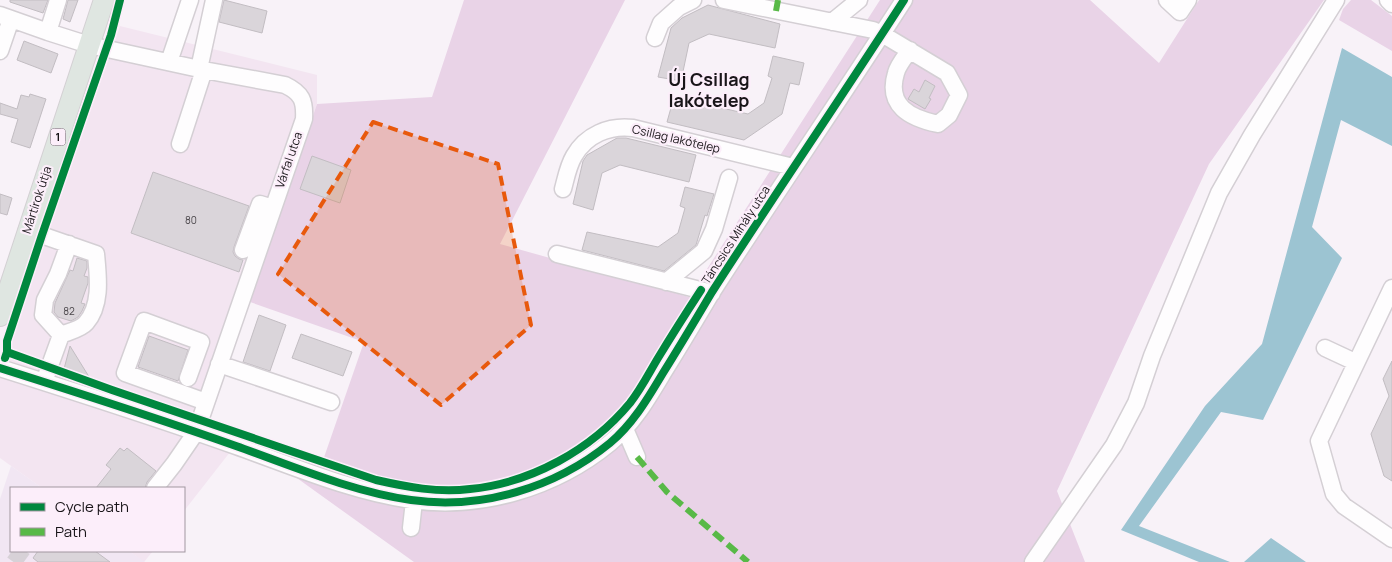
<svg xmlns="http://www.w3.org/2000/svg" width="1392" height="562" viewBox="0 0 1392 562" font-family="Manrope,sans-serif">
  <rect width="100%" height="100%" fill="#f8f2f8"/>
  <!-- built -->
  <path fill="#f3e5f1" d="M120,26l197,49v29l-109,322 33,12 -57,73v-23h-142l-42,-30v-90z
    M129,551h24l-9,11z"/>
  <!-- industrial -->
  <path fill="#f1e6f3" d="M11,466l31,22h-31v63h118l16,11h-145v-63z"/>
  <!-- green -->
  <path fill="#e9d3e7" d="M464,0h161l-125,244 189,53 191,-297h210l69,63 40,-63h125l-115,164 -152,327 28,71h-671l-173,-124 80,28 43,-124 -114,-40 67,-198 115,-7z
    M1351,0h20l21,16v35l-53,-31 4,-11z"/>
  <!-- water -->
  <path fill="#9cc4d2" d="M1342,48l50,29v69l-51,-26 -29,107 30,31 -79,162 -42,-8 -82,114 91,36h-31l-78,-32 84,-124 57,-62z
    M1271,538l35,24h-62z"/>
  <!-- building -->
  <path fill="#dad5da" stroke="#c2bdc2" d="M10,0h38l-5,13 -33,-11z
    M68,0h10l-8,22 -7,-3z
    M224,0l43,11 -5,22 -43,-11z
    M708,5l72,19 -5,24 -66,-14 -20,9 -8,38 -23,-4 13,-49 11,-10z
    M24,41l34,13 -7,19 -34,-13z
    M773,56l31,7 -5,22 -9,-2 -8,31 -38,26 -77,-18 7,-25 74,17 16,-11 8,-25 -4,-2z
    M925,80l10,6 -6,12 2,1 -6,10 -17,-10 6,-10 5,3z
    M30,94l16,5 -16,49 -19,-6 7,-23 -18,-5v-11l17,6 4,-14 8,2z
    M617,138h9l70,17 -7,27 -69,-17 -18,8 -9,37 -20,-6 10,-43 4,-6z
    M312,156l39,14 -11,33 -40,-14z
    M153,172l96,34 -15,41 -1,5 2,4 4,3 4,1 -4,12 -108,-39z
    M685,187l29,7 -7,22 -2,-1 -9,30 -32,26 -82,-21 5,-18 71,15 20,-14 7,-25 -5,-2z
    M0,194l12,4 -5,17 -7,-2z
    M77,258l10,3v7l-3,8 4,1v6l-7,20 4,1 -3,7 -4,6 -7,4 -13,-4 -4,-5 1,-9 15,-33 3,1z
    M259,315l27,10 -16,46 -27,-9z
    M301,334l51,18 -9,24 -51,-18z
    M149,336l39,14 -10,31 -40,-14z
    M70,346l21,34 -27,-11z
    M1392,361v120l-8,-5 -13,-42 18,-38 -6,-17z
    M120,448l4,3 3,-3 29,23 -9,11 -2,6h-49l15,-19 -5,-4z
    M38,551h57l15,11h-72l-5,-4z"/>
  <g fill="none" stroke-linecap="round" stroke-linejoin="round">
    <!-- minor-tunnel -->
    <path stroke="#d7d1d7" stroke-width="16" stroke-dasharray="16 8" stroke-linecap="butt" d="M12,551l15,11"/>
    <defs>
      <path id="minor" d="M724,0l149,30 9,4 65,39 12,22 -10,20 -11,9c-28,-6 -52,-18 -42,-51 2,-8 9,-16 14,-23
        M1167,0l13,12 8,-12
        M1388,0l4,4
        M0,15l48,17 41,13 115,25 81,15c17,8 20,16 19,34l-108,313 -22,32 -19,24
        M832,22l27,-22
        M48,32l10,-32
        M655,38l6,-15 18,-16 14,-7
        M0,51l11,-32
        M169,62l21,-62
        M199,69l15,-69
        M180,144l24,-74
        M563,189c3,-11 5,-23 11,-33 12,-21 35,-31 59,-28l160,39
        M27,230l69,24c2,22 6,51 -10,69 -5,6 -18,9 -25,12l-17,47
        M243,250l17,-46 13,4
        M557,254l155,39
        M666,282l38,-31 10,-22 15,-51
        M1392,288l-73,153 15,53 10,12 48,33
        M61,335l-18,-20 2,-15 13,-26 11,-30
        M1325,348l30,14
        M219,364l112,38
        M0,368c79,25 158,50 236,78 56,20 117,46 175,54 70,10 144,-12 199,-57 23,-19 38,-45 53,-70 17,-27 33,-54 49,-81 63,-98 129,-194 192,-292
        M188,378l13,-36 -57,-21 -19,52 81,29
        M625,429l12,28
        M411,528l3,-27
        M1033,562l81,-117 22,-42 16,-47 67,-163 33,-58 84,-135"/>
      <path id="major" d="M0,316l104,-316"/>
    </defs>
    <!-- minor casing -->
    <use href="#minor" stroke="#d4cfd4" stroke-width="19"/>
    <!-- major casing -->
    <use href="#major" stroke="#d3d0d3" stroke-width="22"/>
    <!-- minor -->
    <use href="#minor" stroke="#fefdfe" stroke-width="16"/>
    <!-- major -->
    <use href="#major" stroke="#dfe6e1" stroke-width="20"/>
    <!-- quiet -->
    <path stroke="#58b947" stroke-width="6" stroke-dasharray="12 6" stroke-linecap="butt" d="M776,11l2,-11
      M637,457l30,35 81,70"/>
    <defs>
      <path id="cycleway" d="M7,352l105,38 264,90c31,7 62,13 94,9 61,-6 121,-39 160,-86 11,-14 19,-30 28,-45 14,-23 28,-45 43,-68
        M5,358l2,-6v-11l35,-106 69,-200 9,-35
        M0,368c79,25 158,50 236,78 56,20 117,46 175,54 70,10 144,-12 199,-57 23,-19 38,-45 53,-70 17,-27 33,-54 49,-81 63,-98 129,-194 192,-292"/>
    </defs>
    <!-- cycleway casing -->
    <use href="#cycleway" stroke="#fceefa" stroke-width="11"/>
    <!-- cycleway -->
    <use href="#cycleway" stroke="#00873e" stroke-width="8"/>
  </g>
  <!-- marked area -->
  <path fill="#e8590c" fill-opacity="0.2" stroke="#e8590c" stroke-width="4" stroke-dasharray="10 6" stroke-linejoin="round" d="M373,122l125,42 33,161 -90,80 -163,-131z"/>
  <g text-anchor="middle" stroke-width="4.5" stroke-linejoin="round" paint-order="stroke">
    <!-- number labels -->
    <g font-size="10" fill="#494549">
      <text x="191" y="224">80</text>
      <text x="69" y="315">82</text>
    </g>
    <!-- shield labels -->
    <rect fill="#fceefa" stroke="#5d565c" stroke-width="1" x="50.5" y="128.5" width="15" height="17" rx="4"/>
    <g font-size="11" font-weight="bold" fill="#191519">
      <text x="58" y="141">1</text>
    </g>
    <!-- street labels -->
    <g font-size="12" fill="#191519" stroke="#fceefa">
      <text transform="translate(676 139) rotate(13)" y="4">Csillag lakótelep</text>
      <text transform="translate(289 160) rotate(-71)" y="4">Várfal utca</text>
      <text transform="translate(37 200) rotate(-72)" y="4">Mártírok útja</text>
      <text transform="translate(736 235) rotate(-57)" y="4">Táncsics Mihály utca</text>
    </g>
    <!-- district labels -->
    <g font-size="18" font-weight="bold" fill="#191519" stroke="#fceefa">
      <text x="709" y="86">Új Csillag<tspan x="709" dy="21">lakótelep</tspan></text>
    </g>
  </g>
  <!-- legend -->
  <rect x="10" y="487" width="175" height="65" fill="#fceefa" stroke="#a197a0"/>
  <rect x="20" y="503" width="25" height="8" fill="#00873e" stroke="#a197a0"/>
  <text x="55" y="512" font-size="15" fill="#191519">Cycle path</text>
  <rect x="20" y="528" width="25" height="8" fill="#58b947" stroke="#a197a0"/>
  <text x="55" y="537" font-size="15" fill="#191519">Path</text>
</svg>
